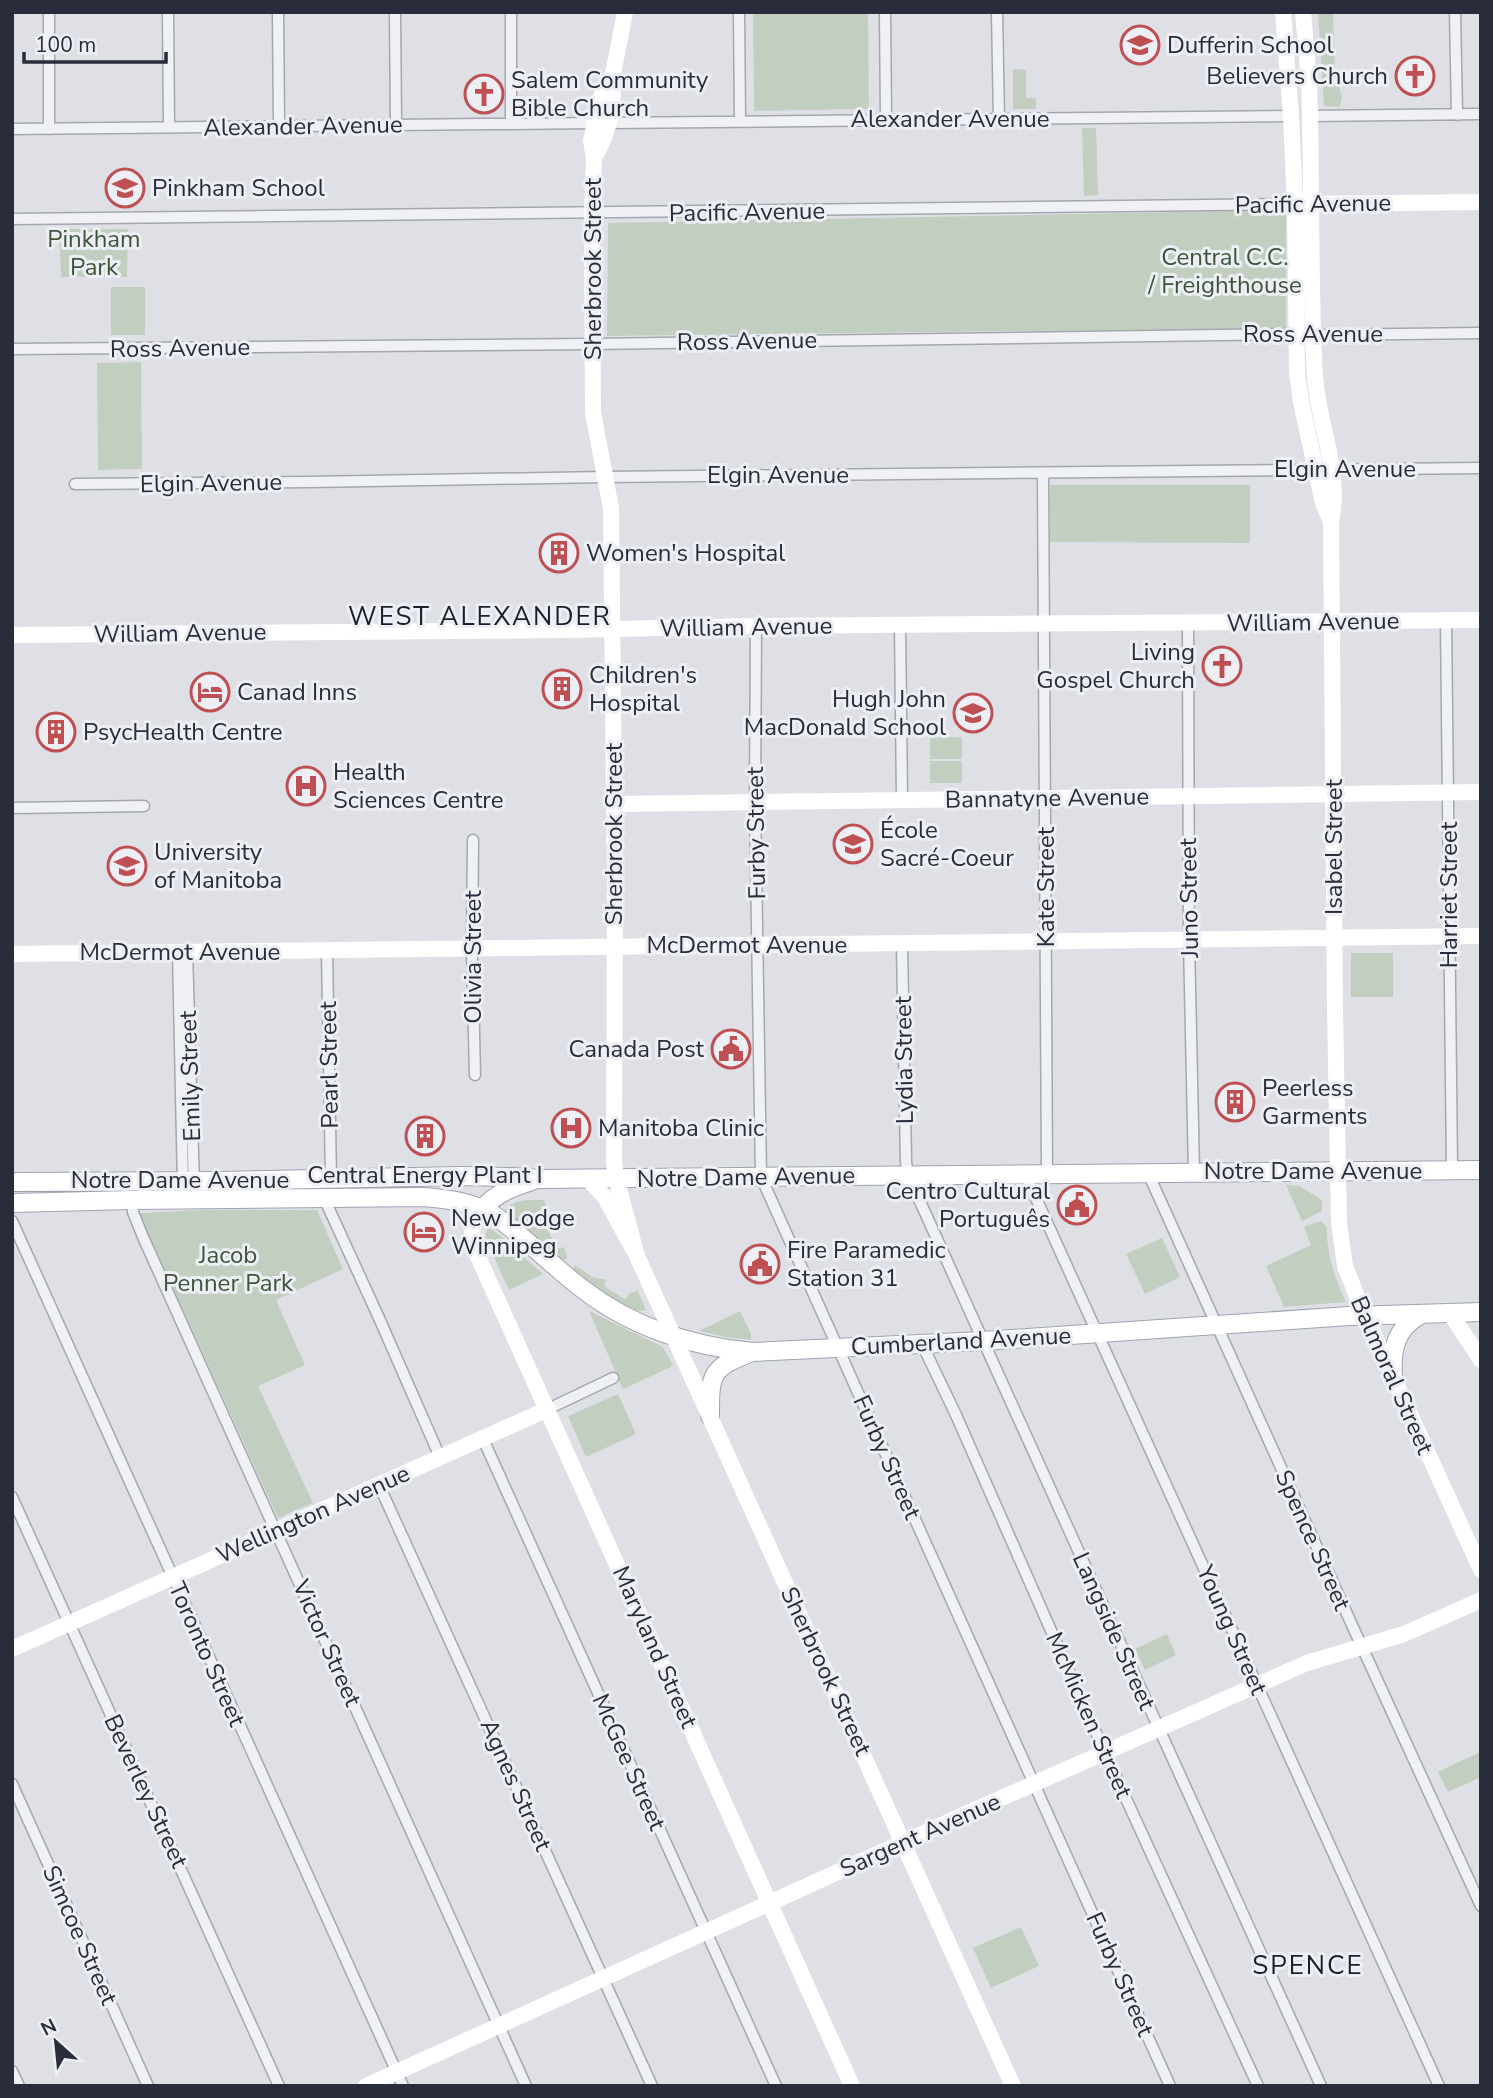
<svg xmlns="http://www.w3.org/2000/svg" width="1493" height="2098" viewBox="0 0 1493 2098" font-family="'Nunito Sans',sans-serif">
  <rect width="100%" height="100%" fill="#dee0e6"/>
  <!-- green -->
  <path fill="#c2cfc0" d="M753,12h115l1,97 -115,2z
    M1318,12h15l2,64 7,20 -2,11 -16,-1z
    M1013,69l13,1v28h10v11h-23z
    M1082,128h14l2,67 -14,1z
    M1286,210v120l-272,1 -407,5 1,-113z
    M59,229h69l-1,48h-66z
    M111,287h34v48h-34z
    M141,362l1,107 -44,1 -1,-107z
    M1050,485h200v58l-200,-1z
    M962,737v22h-32v-21z
    M930,761h32v22h-32z
    M1351,953h42v44h-42z
    M1286,1185l13,1 23,14v11l-20,10z
    M544,1200l2,7 -7,3 18,39 7,-2 3,10 -2,3 -8,-3 -53,-46c10,-13 24,-11 40,-11z
    M201,1210h116l26,59 -67,31 29,65 -47,21 55,117 -35,15 -138,-303 1,-2z
    M1316,1222h6l5,5c-1,25 8,53 19,75l-62,5 -18,-41 45,-21 -7,-18z
    M490,1228l8,6 45,40 -34,16 -24,-53 2,-8z
    M1162,1238l18,39 -35,17 -19,-40z
    M575,1265l17,12 14,3 -2,6 21,13 5,-6 8,-2 8,19c-18,7 -57,-27 -72,-38l-1,-4z
    M589,1311l74,36 10,19 -50,23z
    M740,1311l11,23v6l-25,-3 -27,-6z
    M618,1394l18,40 -50,23 -18,-41z
    M1167,1634l9,21 -31,15 -10,-21z
    M1480,1752l1,25 -33,15 -10,-20z
    M1021,1927l18,39 -48,22 -18,-40z"/>
  <g fill="none" stroke-linecap="round" stroke-linejoin="round">
    <defs>
      <path id="street" d="M49,12v117
        M168,12l1,115
        M278,12l1,114
        M395,12l1,113
        M511,12v112
        M739,12l1,109
        M885,12l1,107
        M997,12l2,108
        M1455,12l2,103
        M1310,116l171,-2
        M608,123l683,-7
        M12,129l582,-6
        M12,219l1283,-15
        M12,349l580,-5 698,-10 31,1 160,-2
        M1043,474l4,700
        M75,484l234,-2 296,-5 876,-9
        M1446,620l6,550
        M1188,623l1,318 5,231
        M900,625l2,174
        M756,626l-1,175 6,376 409,909
        M12,808l132,-2
        M473,840l-1,109 3,126
        M902,944l4,218 2,13 413,911
        M327,951l4,228
        M178,952l5,234
        M187,952l7,234
        M1148,1173l209,463 124,270
        M1025,1174l414,912
        M324,1198l55,120 61,139
        M132,1200l1,12 10,25 383,849
        M12,1221l391,865
        M922,1344l34,71 149,338 153,333
        M548,1409l65,-31
        M483,1439l293,647
        M379,1485l273,601
        M12,1497l267,589
        M12,1784l136,302
        M12,2071l7,15"/>
      <path id="primary" d="M12,1182l210,-1 239,-5 51,1 27,2 942,-9
        M12,1203l120,-3 291,-3c26,2 48,5 71,18 32,23 59,52 90,75 48,37 109,57 169,62l230,-11 366,-25 132,-4
        M482,1209c14,-16 31,-22 50,-28
        M1393,1377c-2,-26 2,-48 27,-62
        M710,1416c0,-41 0,-48 40,-63"/>
    </defs>
    <!-- street casing -->
    <use href="#street" stroke="#a4a7af" stroke-width="13"/>
    <!-- primary casing -->
    <use href="#primary" stroke="#9fa3b0" stroke-width="20"/>
    <!-- street -->
    <use href="#street" stroke="#f0f1f5" stroke-width="10"/>
    <!-- secondary -->
    <path stroke="#fff" stroke-width="16" d="M625,12l-11,57 -2,9 -11,18 -10,45 3,17 -2,56 1,199 18,95 4,383 -1,270 2,17 21,78
      M1283,12l8,104 4,88 2,169 4,29 22,101 8,19
      M1303,12c3,36 7,71 7,107 2,85 0,171 5,256 3,52 27,94 16,147l4,487 4,214 6,43 15,38 121,266
      M594,158c14,-24 21,-52 18,-80
      M1301,204l180,-2
      M12,635l554,-5 190,-4 725,-6
      M614,804l867,-12
      M12,954l1469,-18
      M588,1179l16,17 33,60 376,830
      M482,1209c-10,14 -13,25 -7,41l377,836
      M1450,1313l31,47
      M12,1649l536,-240
      M366,2086l604,-274 337,-149 97,-29 77,-34"/>
    <!-- primary -->
    <use href="#primary" stroke="#fff" stroke-width="18"/>
  </g>
  <!-- icons -->
  <defs>
    <symbol id="school-ring" viewBox="-11 -11 22 22"><circle r="9.5" fill="#edeff4" stroke="#be5053" stroke-width="1.5"/><path d="M0-5L7-2L0 1L-7-2ZM-4 1L0 2.5L4 1V4Q0 6-4 4Z" fill="#be5053"/></symbol>
    <symbol id="church-ring" viewBox="-11 -11 22 22"><circle r="9.5" fill="#edeff4" stroke="#be5053" stroke-width="1.5"/><path d="M-1.2-6h2.4v3.5h3.3v2.4h-3.3V6h-2.4V-.1h-3.3v-2.4h3.3Z" fill="#be5053"/></symbol>
    <symbol id="building-ring" viewBox="-11 -11 22 22"><circle r="9.5" fill="#edeff4" stroke="#be5053" stroke-width="1.5"/><path d="M-4-6H4V6H1V3H-1V6H-4ZM-2.5-4.3h1.7v1.8h-1.7ZM.8-4.3h1.7v1.8H.8ZM-2.5-1h1.7V.8h-1.7ZM.8-1h1.7V.8H.8Z" fill="#be5053"/></symbol>
    <symbol id="hotel-ring" viewBox="-11 -11 22 22"><circle r="9.5" fill="#edeff4" stroke="#be5053" stroke-width="1.5"/><path d="M-6-4.5h1.5V1H6V5H4.5V3h-9V5H-6ZM-4 0a1.8 1.8 0 1 1 3.6 0ZM.5 0V-2.5h3Q6-2.5 6 0Z" fill="#be5053"/></symbol>
    <symbol id="hospital-ring" viewBox="-11 -11 22 22"><circle r="9.5" fill="#edeff4" stroke="#be5053" stroke-width="1.5"/><path d="M-5-5h3v3.5h4V-5h3V5h-3V1.5h-4V5h-3Z" fill="#be5053"/></symbol>
    <symbol id="university-ring" viewBox="-11 -11 22 22"><circle r="9.5" fill="#edeff4" stroke="#be5053" stroke-width="1.5"/><path d="M0-5L7-2L0 1L-7-2ZM-4 1L0 2.5L4 1V4Q0 6-4 4Z" fill="#be5053"/></symbol>
    <symbol id="civic-ring" viewBox="-11 -11 22 22"><circle r="9.5" fill="#edeff4" stroke="#be5053" stroke-width="1.5"/><path d="M-.6-6.5H3V-4.5H.6V-3L4-1V1h2V6H-6V1h2V-1L-.6-3ZM-1.2 2.5V6h2.4V2.5Z" fill="#be5053"/></symbol>
  </defs>
  <g fill-rule="evenodd">
    <use href="#school-ring" x="1118" y="23" width="44" height="44"/>
    <use href="#church-ring" x="1393" y="54" width="44" height="44"/>
    <use href="#church-ring" x="462" y="72" width="44" height="44"/>
    <use href="#school-ring" x="103" y="166" width="44" height="44"/>
    <use href="#building-ring" x="537" y="531" width="44" height="44"/>
    <use href="#church-ring" x="1200" y="644" width="44" height="44"/>
    <use href="#building-ring" x="540" y="667" width="44" height="44"/>
    <use href="#hotel-ring" x="188" y="670" width="44" height="44"/>
    <use href="#school-ring" x="951" y="691" width="44" height="44"/>
    <use href="#building-ring" x="34" y="710" width="44" height="44"/>
    <use href="#hospital-ring" x="284" y="764" width="44" height="44"/>
    <use href="#school-ring" x="831" y="822" width="44" height="44"/>
    <use href="#university-ring" x="105" y="844" width="44" height="44"/>
    <use href="#civic-ring" x="709" y="1027" width="44" height="44"/>
    <use href="#building-ring" x="1213" y="1080" width="44" height="44"/>
    <use href="#hospital-ring" x="549" y="1106" width="44" height="44"/>
    <use href="#building-ring" x="403" y="1114" width="44" height="44"/>
    <use href="#civic-ring" x="1055" y="1183" width="44" height="44"/>
    <use href="#hotel-ring" x="402" y="1210" width="44" height="44"/>
    <use href="#civic-ring" x="738" y="1242" width="44" height="44"/>
  </g>
  <g text-anchor="middle" stroke-width="6" stroke-linejoin="round" paint-order="stroke">
    <!-- poi labels -->
    <g font-size="24" fill="#292d3b" stroke="#edeff4" text-anchor="start">
      <text x="1167" y="53">Dufferin School</text>
      <text x="1388" y="84" text-anchor="end">Believers Church</text>
      <text x="511" y="88">Salem Community<tspan x="511" dy="28">Bible Church</tspan></text>
      <text x="152" y="196">Pinkham School</text>
      <text x="586" y="561">Women's Hospital</text>
      <text x="1195" y="660" text-anchor="end">Living<tspan x="1195" dy="28">Gospel Church</tspan></text>
      <text x="589" y="683">Children's<tspan x="589" dy="28">Hospital</tspan></text>
      <text x="237" y="700">Canad Inns</text>
      <text x="946" y="707" text-anchor="end">Hugh John<tspan x="946" dy="28">MacDonald School</tspan></text>
      <text x="83" y="740">PsycHealth Centre</text>
      <text x="333" y="780">Health<tspan x="333" dy="28">Sciences Centre</tspan></text>
      <text x="880" y="838">École<tspan x="880" dy="28">Sacré-Coeur</tspan></text>
      <text x="154" y="860">University<tspan x="154" dy="28">of Manitoba</tspan></text>
      <text x="704" y="1057" text-anchor="end">Canada Post</text>
      <text x="1262" y="1096">Peerless<tspan x="1262" dy="28">Garments</tspan></text>
      <text x="598" y="1136">Manitoba Clinic</text>
      <text x="425" y="1183" text-anchor="middle">Central Energy Plant I</text>
      <text x="1050" y="1199" text-anchor="end">Centro Cultural<tspan x="1050" dy="28">Português</tspan></text>
      <text x="451" y="1226">New Lodge<tspan x="451" dy="28">Winnipeg</tspan></text>
      <text x="787" y="1258">Fire Paramedic<tspan x="787" dy="28">Station 31</tspan></text>
    </g>
    <!-- street labels -->
    <g font-size="24" fill="#292d3b" stroke="#edeff4">
      <text x="950" y="127">Alexander Avenue</text>
      <text transform="translate(303 126) rotate(-1)" y="8">Alexander Avenue</text>
      <text transform="translate(1313 204) rotate(-1)" y="8">Pacific Avenue</text>
      <text transform="translate(747 212) rotate(-1)" y="8">Pacific Avenue</text>
      <text transform="translate(593 269) rotate(-90)" y="8">Sherbrook Street</text>
      <text x="1313" y="342">Ross Avenue</text>
      <text transform="translate(747 341) rotate(-1)" y="8">Ross Avenue</text>
      <text transform="translate(180 348) rotate(-1)" y="8">Ross Avenue</text>
      <text x="1345" y="477">Elgin Avenue</text>
      <text x="778" y="483">Elgin Avenue</text>
      <text transform="translate(211 483) rotate(-1)" y="8">Elgin Avenue</text>
      <text transform="translate(1313 622) rotate(-1)" y="8">William Avenue</text>
      <text transform="translate(746 627) rotate(-1)" y="8">William Avenue</text>
      <text transform="translate(180 633) rotate(-1)" y="8">William Avenue</text>
      <text transform="translate(1047 798) rotate(-1)" y="8">Bannatyne Avenue</text>
      <text transform="translate(756 833) rotate(-91)" y="8">Furby Street</text>
      <text transform="translate(614 834) rotate(-90)" y="8">Sherbrook Street</text>
      <text transform="translate(1334 847) rotate(-90)" y="8">Isabel Street</text>
      <text transform="translate(1046 887) rotate(-90)" y="8">Kate Street</text>
      <text transform="translate(1449 895) rotate(-90)" y="8">Harriet Street</text>
      <text transform="translate(1189 898) rotate(-91)" y="8">Juno Street</text>
      <text x="747" y="953">McDermot Avenue</text>
      <text x="180" y="960">McDermot Avenue</text>
      <text transform="translate(473 957) rotate(-90)" y="8">Olivia Street</text>
      <text transform="translate(904 1060) rotate(-91)" y="8">Lydia Street</text>
      <text transform="translate(329 1065) rotate(-91)" y="8">Pearl Street</text>
      <text transform="translate(190 1076) rotate(-92)" y="8">Emily Street</text>
      <text x="1313" y="1179">Notre Dame Avenue</text>
      <text transform="translate(746 1177) rotate(-1)" y="8">Notre Dame Avenue</text>
      <text x="180" y="1188">Notre Dame Avenue</text>
      <text transform="translate(961 1341) rotate(-3)" y="8">Cumberland Avenue</text>
      <text transform="translate(1392 1375) rotate(66)" y="8">Balmoral Street</text>
      <text transform="translate(887 1457) rotate(66)" y="8">Furby Street</text>
      <text transform="translate(313 1514) rotate(-24)" y="8">Wellington Avenue</text>
      <text transform="translate(1313 1540) rotate(66)" y="8">Spence Street</text>
      <text transform="translate(1232 1630) rotate(66)" y="8">Young Street</text>
      <text transform="translate(1114 1631) rotate(66)" y="8">Langside Street</text>
      <text transform="translate(327 1643) rotate(66)" y="8">Victor Street</text>
      <text transform="translate(655 1647) rotate(66)" y="8">Maryland Street</text>
      <text transform="translate(207 1654) rotate(66)" y="8">Toronto Street</text>
      <text transform="translate(826 1671) rotate(65)" y="8">Sherbrook Street</text>
      <text transform="translate(1089 1715) rotate(66)" y="8">McMicken Street</text>
      <text transform="translate(629 1762) rotate(66)" y="8">McGee Street</text>
      <text transform="translate(516 1785) rotate(66)" y="8">Agnes Street</text>
      <text transform="translate(146 1791) rotate(65)" y="8">Beverley Street</text>
      <text transform="translate(920 1835) rotate(-24)" y="8">Sargent Avenue</text>
      <text transform="translate(80 1935) rotate(66)" y="8">Simcoe Street</text>
      <text transform="translate(1120 1974) rotate(66)" y="8">Furby Street</text>
    </g>
    <!-- park labels -->
    <g font-size="24" fill="#3a5538" stroke="#edeff4">
      <text x="94" y="247">Pinkham<tspan x="94" dy="28">Park</tspan></text>
      <text x="1225" y="265">Central C.C.<tspan x="1225" dy="28">/ Freighthouse</tspan></text>
      <text x="228" y="1263">Jacob<tspan x="228" dy="28">Penner Park</tspan></text>
    </g>
    <!-- neighbourhood labels -->
    <g font-size="26" letter-spacing="2" fill="#1b1f2c" stroke="#edeff4">
      <text x="480" y="625">WEST ALEXANDER</text>
      <text x="1308" y="1974">SPENCE</text>
    </g>
  </g>
  <!-- border -->
  <rect width="1493" height="2098" fill="none" stroke="#292d3b" stroke-width="28"/>
  <!-- north arrow -->
  <g transform="translate(56 2042) rotate(333)" stroke="#edeff4" stroke-width="5" paint-order="stroke">
  <path d="M0-5L12 26L0 18L-12 26Z" fill="#292d3b"/>
  <text y="-10" font-size="19" font-weight="bold" text-anchor="middle" fill="#292d3b">N</text>
  </g>
  <!-- scale -->
  <path d="M24 52v10h142v-10" fill="none" stroke="#292d3b" stroke-width="3.5"/>
  <text x="35" y="52" font-size="21" fill="#292d3b" stroke="#edeff4" stroke-width="5" paint-order="stroke">100 m</text>
</svg>
